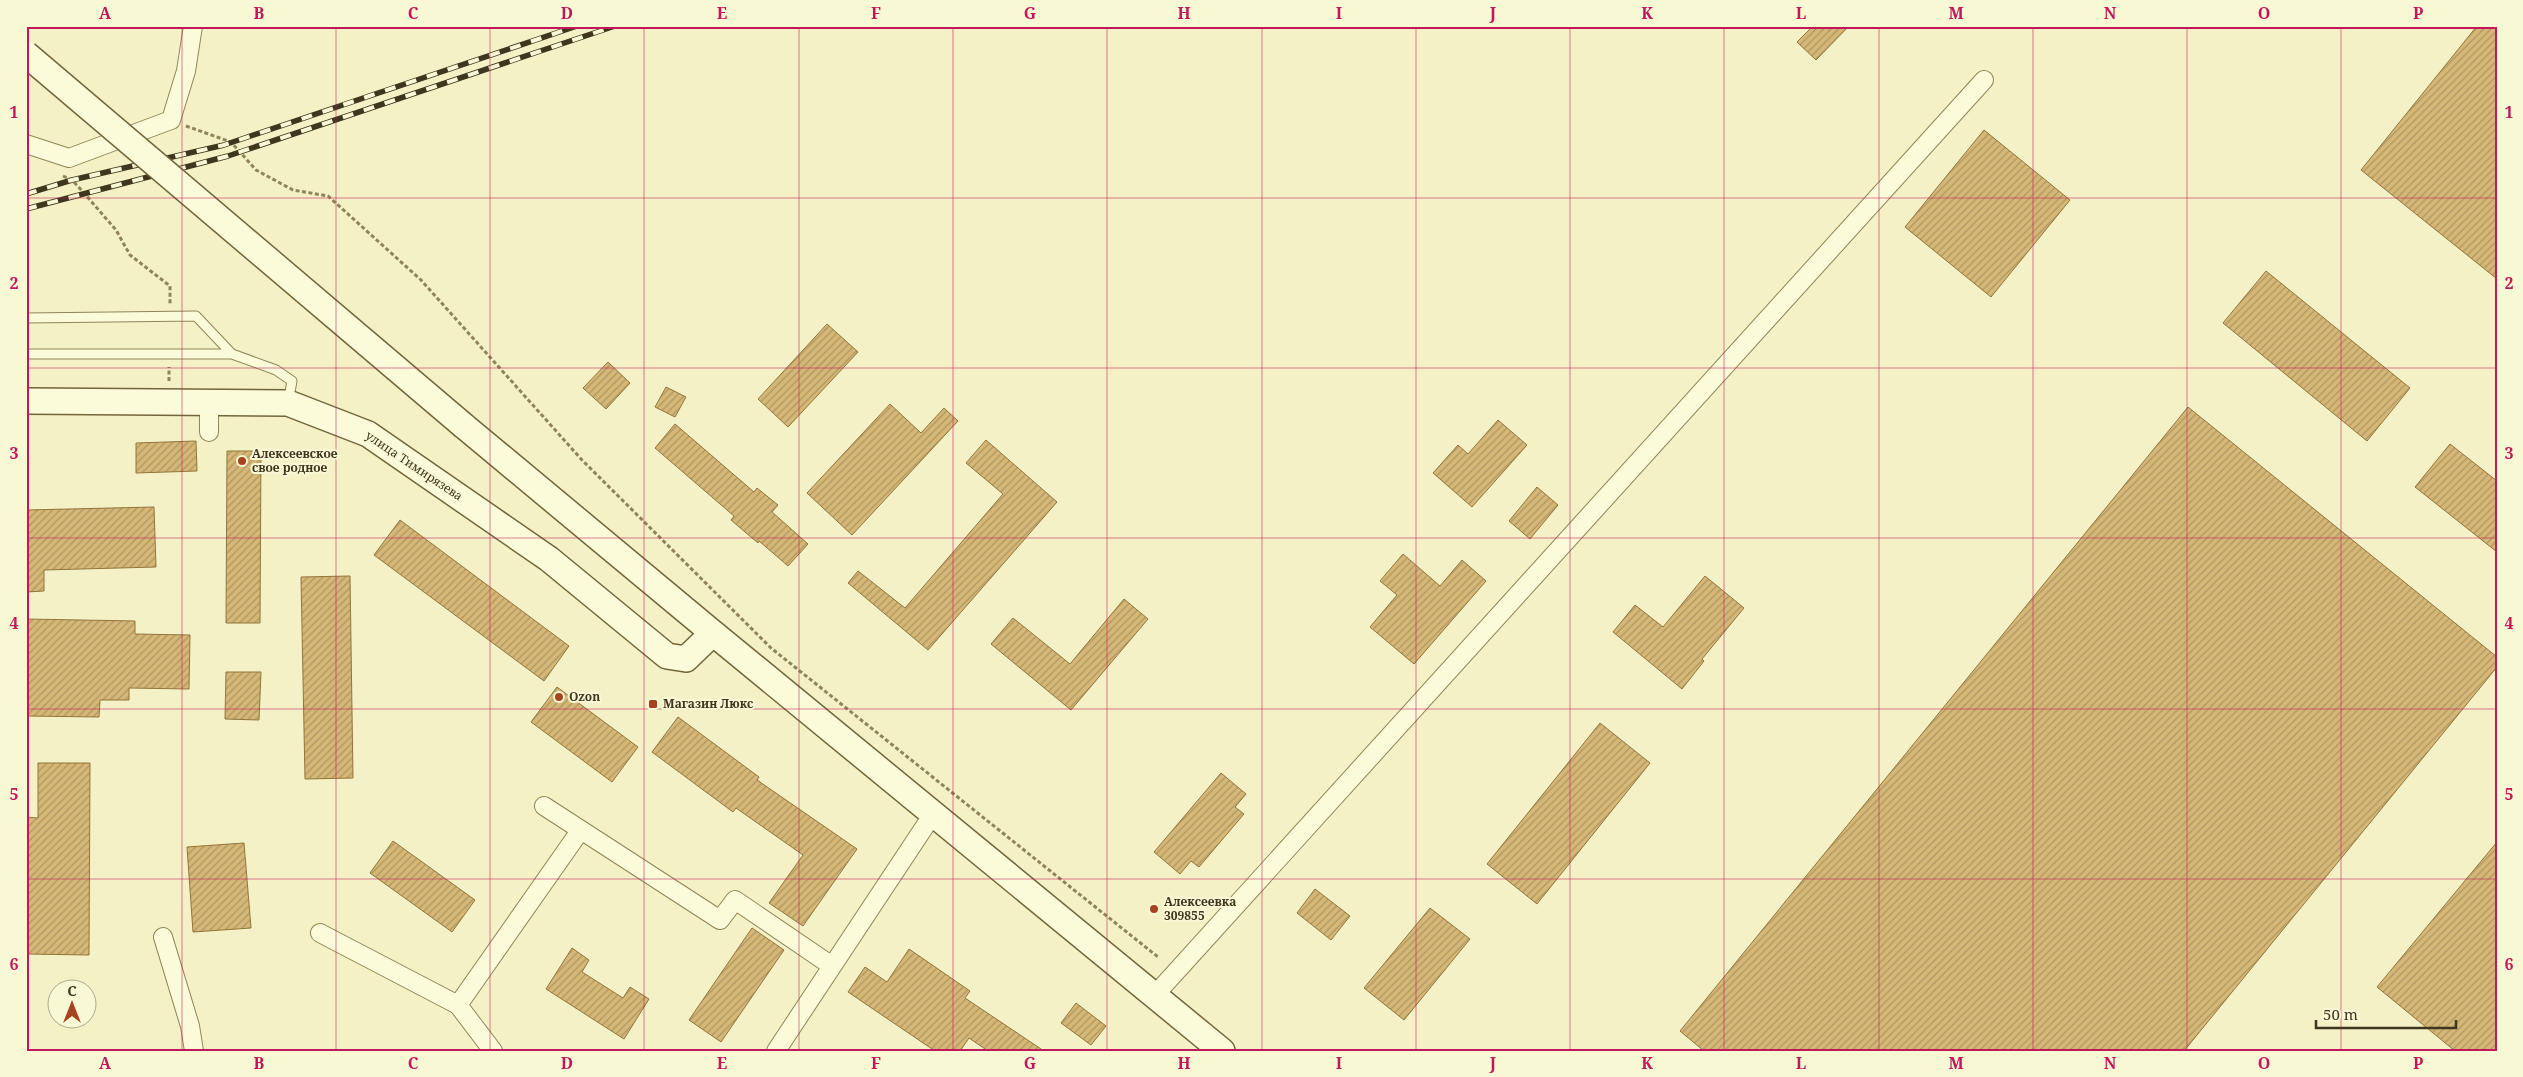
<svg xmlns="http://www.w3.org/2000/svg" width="2523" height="1077" viewBox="0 0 2523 1077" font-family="'Noto Serif',serif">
  <defs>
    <pattern id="building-hatch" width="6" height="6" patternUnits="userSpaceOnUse" patternTransform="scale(1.25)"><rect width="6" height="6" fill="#d5b777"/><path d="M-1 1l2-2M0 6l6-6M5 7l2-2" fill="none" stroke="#ae9661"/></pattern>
  </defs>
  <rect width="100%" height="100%" fill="#f3f1c5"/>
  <!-- building -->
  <path fill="url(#building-hatch)" stroke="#92753b" d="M1813,26h36l-33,34 -19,-18z
    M2477,26h20v253l-136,-109z
    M1984,130l86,70 -79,97 -86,-70z
    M2266,271l144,117 -43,53 -144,-118z
    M827,324l31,28 -70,75 -30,-28z
    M608,362l22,21 -24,26 -23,-21z
    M666,387l20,10 -11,20 -20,-10z
    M890,404l31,29 23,-25 14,13 -106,114 -45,-42z
    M2188,407l309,250v10l-313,384h-480l-24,-20z
    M1498,420l29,25 -55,62 -39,-34 25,-28 10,9z
    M675,424l79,68 3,-4 21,17 -6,7 36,32 -20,22 -29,-25 -1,2 -27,-23 3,-4 -79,-68z
    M986,440l71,62 -129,148 -80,-67 10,-12 47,37 98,-114 -37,-31z
    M196,441l1,30 -61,2v-30z
    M2450,444l47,37v71l-82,-65z
    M227,451h34l-1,172h-34z
    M1537,487l21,18 -28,34 -21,-18z
    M154,507l2,60 -112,3v21l-18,1v-82z
    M400,520l169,126 -25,35 -170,-126z
    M1403,554l37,32 22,-26 24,21 -72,83 -44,-37 27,-32 -17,-14z
    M350,576l3,202 -48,1 -4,-202z
    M1705,576l39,32 -42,51 2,2 -22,28 -69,-57 22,-27 28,22z
    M1124,599l24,20 -77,91 -80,-66 22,-26 57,46z
    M26,619l109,2v13l55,1 -1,54 -60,-1v12h-29l-1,17 -73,-1z
    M226,672h35l-2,48 -34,-1z
    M557,687l81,60 -26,35 -81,-60z
    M678,717l81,60 -2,3 100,69 -54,77 -34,-23 34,-48 -67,-47 -3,4 -81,-60z
    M1600,723l50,40 -113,141 -50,-40z
    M38,763h52l-1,192 -63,-1v-137l12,1z
    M1221,773l25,21 -11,13 9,7 -45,53 -8,-6 -11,13 -26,-22z
    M393,841l82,59 -23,32 -82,-59z
    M2497,842v209h-42l-78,-64z
    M244,843l7,85 -58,4 -6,-85z
    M1315,889l35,27 -19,24 -34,-27z
    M1430,908l40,31 -66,81 -40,-32z
    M752,928l32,22 -63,92 -32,-22z
    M572,948l17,12 -7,12 41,26 7,-11 19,12 -25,40 -78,-50z
    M909,949l61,42 -5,7 79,53h-56l-19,-13 -9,13h-25l-87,-59 17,-25 22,15z
    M1076,1003l30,23 -15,19 -30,-22z"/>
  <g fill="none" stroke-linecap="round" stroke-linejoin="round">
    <defs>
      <path id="lane" d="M26,318l170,-2 36,38
        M26,354h206l44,16 16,11 -4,22"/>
      <path id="street" d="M26,144l43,14 102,-38 15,-49 7,-45
        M209,402v30
        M544,806l176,114 15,-20 97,66
        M320,933l138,72 35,46
        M163,937l27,89 4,25
        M1154,996l830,-916
        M458,1005l122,-174
        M776,1051l157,-237"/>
      <path id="secondary" d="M26,401l262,2 80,31 181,125 118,97 19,3 27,-26
        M464,426l249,207 509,418"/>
    </defs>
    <!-- lane casing -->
    <use href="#lane" stroke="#908558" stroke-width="11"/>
    <!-- street casing -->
    <use href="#street" stroke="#908558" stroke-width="20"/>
    <!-- secondary casing -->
    <use href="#secondary" stroke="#72653b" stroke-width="28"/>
    <!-- path -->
    <path stroke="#908558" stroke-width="3" stroke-dasharray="4 2.5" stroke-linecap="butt" d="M186,126l45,16 25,28 37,20 35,6 93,84 161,180 189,188 387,309
      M63,176l9,4 12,13 32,37 14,25 40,31v18
      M169,381v-14"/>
    <!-- lane -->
    <use href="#lane" stroke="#fcfbd9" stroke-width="9"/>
    <!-- street -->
    <use href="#street" stroke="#fcfbd9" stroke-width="18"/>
    <!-- secondary -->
    <use href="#secondary" stroke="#fcfbd9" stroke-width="25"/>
    <defs>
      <path id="rail" d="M26,194l46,-14 152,-35 353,-119
        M26,209l202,-53 387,-130"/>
    </defs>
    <!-- rail casing -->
    <use href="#rail" stroke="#3f361e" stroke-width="5.5"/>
    <!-- rail -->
    <use href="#rail" stroke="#f9f8d5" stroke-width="4" stroke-dasharray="11" stroke-linecap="butt"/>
    <defs>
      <path id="secondary-bridge" d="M26,54l438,372"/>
    </defs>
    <!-- secondary-bridge casing -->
    <use href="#secondary-bridge" stroke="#72653b" stroke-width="28" stroke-linecap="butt"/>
    <!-- secondary-bridge -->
    <use href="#secondary-bridge" stroke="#fcfbd9" stroke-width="25"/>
  </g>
  <!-- grid -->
  <path fill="none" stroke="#c2185b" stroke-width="1" stroke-opacity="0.55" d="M182,26v1025M336,26v1025M490,26v1025M644,26v1025M799,26v1025M953,26v1025M1107,26v1025M1262,26v1025M1416,26v1025M1570,26v1025M1724,26v1025M1879,26v1025M2033,26v1025M2187,26v1025M2341,26v1025M26,198h2471M26,368h2471M26,538h2471M26,709h2471M26,879h2471"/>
  <!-- markers -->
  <g fill="#a64321" stroke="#f9f8d5" stroke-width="2">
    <circle cx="242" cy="461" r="5"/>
    <circle cx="559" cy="697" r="5"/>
    <rect x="648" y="699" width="10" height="10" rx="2.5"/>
    <circle cx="1154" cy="909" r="5"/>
  </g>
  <g text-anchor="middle" stroke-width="4" stroke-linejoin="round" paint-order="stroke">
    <!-- poi labels -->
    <g font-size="12" font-weight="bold" fill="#3f361e" stroke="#f9f8d5" text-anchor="start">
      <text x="252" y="458">Алексеевское<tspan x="252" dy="14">свое родное</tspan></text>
      <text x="569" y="701">Ozon</text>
      <text x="663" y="708">Магазин Люкс</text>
      <text x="1164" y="906">Алексеевка<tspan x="1164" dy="14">309855</tspan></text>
    </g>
    <!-- street labels -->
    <g font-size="12" fill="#3f361e" stroke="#f9f8d5">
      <text transform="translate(414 466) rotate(34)" y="4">улица Тимирязева</text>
    </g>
  </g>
  <!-- border -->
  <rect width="2523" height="1077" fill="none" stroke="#f9f8d5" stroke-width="55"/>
  <!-- north arrow -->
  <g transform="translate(72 1004)"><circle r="24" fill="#f9f8d5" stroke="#afaa8c"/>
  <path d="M0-4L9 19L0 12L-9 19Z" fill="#a64321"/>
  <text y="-8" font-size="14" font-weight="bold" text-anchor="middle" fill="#3f361e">С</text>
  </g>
  <!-- scale -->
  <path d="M2316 1020v8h140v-8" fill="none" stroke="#3f361e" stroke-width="2.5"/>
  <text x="2323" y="1020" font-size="15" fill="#3f361e" stroke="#f9f8d5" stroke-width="4" paint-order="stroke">50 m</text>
  <rect x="28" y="28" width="2468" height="1022" fill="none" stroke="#c2185b" stroke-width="2"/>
  <g font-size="16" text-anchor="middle" font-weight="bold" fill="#c2185b">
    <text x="105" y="19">A</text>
    <text x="259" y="19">B</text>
    <text x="413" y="19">C</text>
    <text x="567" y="19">D</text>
    <text x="722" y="19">E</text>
    <text x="876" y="19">F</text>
    <text x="1030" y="19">G</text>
    <text x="1184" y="19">H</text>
    <text x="1339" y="19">I</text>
    <text x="1493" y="19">J</text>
    <text x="1647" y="19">K</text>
    <text x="1801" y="19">L</text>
    <text x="1956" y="19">M</text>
    <text x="2110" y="19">N</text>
    <text x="2264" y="19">O</text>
    <text x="2418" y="19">P</text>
    <text x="14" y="118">1</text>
    <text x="2509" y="118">1</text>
    <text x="14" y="289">2</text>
    <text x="2509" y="289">2</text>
    <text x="14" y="459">3</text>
    <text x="2509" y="459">3</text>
    <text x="14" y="629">4</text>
    <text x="2509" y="629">4</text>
    <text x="14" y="800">5</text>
    <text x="2509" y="800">5</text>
    <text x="14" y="970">6</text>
    <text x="2509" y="970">6</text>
    <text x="105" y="1069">A</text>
    <text x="259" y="1069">B</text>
    <text x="413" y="1069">C</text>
    <text x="567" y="1069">D</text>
    <text x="722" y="1069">E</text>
    <text x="876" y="1069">F</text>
    <text x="1030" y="1069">G</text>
    <text x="1184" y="1069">H</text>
    <text x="1339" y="1069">I</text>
    <text x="1493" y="1069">J</text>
    <text x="1647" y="1069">K</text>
    <text x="1801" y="1069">L</text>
    <text x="1956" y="1069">M</text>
    <text x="2110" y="1069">N</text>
    <text x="2264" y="1069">O</text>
    <text x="2418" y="1069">P</text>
  </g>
</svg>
